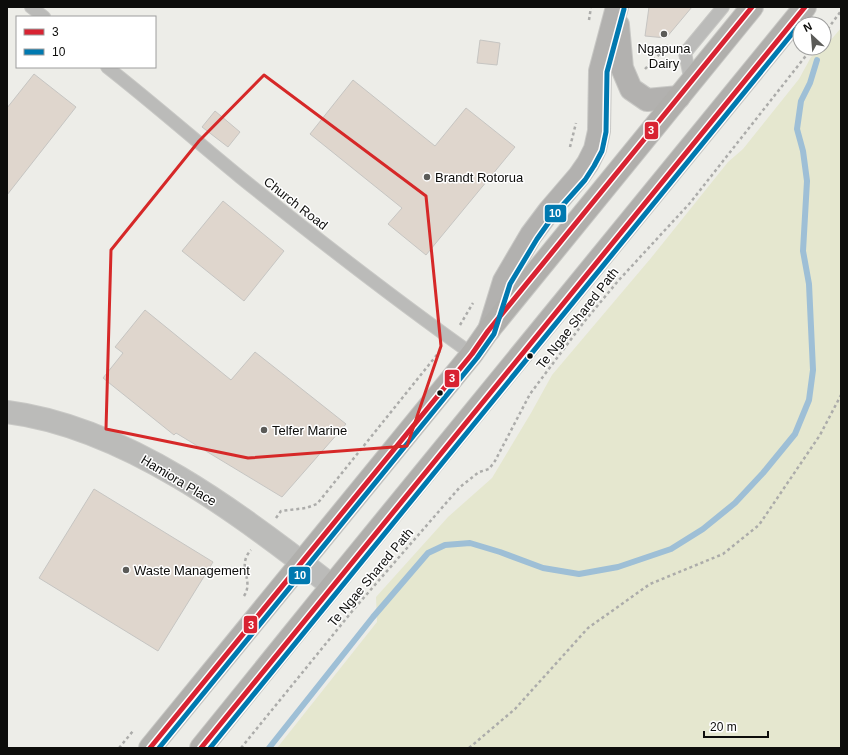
<svg xmlns="http://www.w3.org/2000/svg" width="848" height="755" viewBox="0 0 848 755" font-family="Helvetica,sans-serif">
  <rect width="100%" height="100%" fill="#edede8"/>
  <!-- green -->
  <path fill="#e5e7cf" d="M841,28v720h-564l100,-126 -1,-25 72,-80 44,-39 39,-65 21,-38 99,-117 77,-96 15,-13 56,-70 12,-22 13,-9z"/>
  <g fill="none" stroke-linecap="round" stroke-linejoin="round">
    <!-- stream -->
    <path stroke="#9ebfd6" stroke-width="6" d="M269,748l104,-131 55,-64 17,-8 25,-2 30,9 43,16 36,6 39,-7 53,-18 32,-20 32,-26 28,-30 32,-39 14,-34 4,-30 -4,-86 -6,-33 4,-70 -4,-30 -6,-22 4,-28 9,-18 7,-23"/>
  </g>
  <!-- building -->
  <path fill="#dfd6cd" stroke="#c6c5c2" d="M649,7h43l-26,31 -21,-2z
    M480,40l20,3 -3,22 -20,-2z
    M34,74l42,33 -69,88v-87z
    M353,80l82,66 31,-38 49,39 -89,108 -38,-31 14,-16 -92,-74z
    M215,111l25,21 -12,15 -26,-20z
    M223,201l61,50 -40,50 -62,-50z
    M145,310l86,70 24,-28 91,72 -64,73 -106,-64 -2,2 -71,-57 20,-25 -8,-6z
    M94,489l119,73 -55,89 -119,-73z"/>
  <g fill="none" stroke-linecap="round" stroke-linejoin="round">
    <defs>
      <path id="lane" d="M31,7l13,10
        M107,67c46,36 89,74 133,110 76,61 153,121 232,177
        M691,82l-6,-29 38,-46"/>
      <path id="street" d="M7,412c118,15 234,102 325,174"/>
      <path id="secondary" d="M618,25l4,43 9,21 16,11 32,-3
        M489,330l15,-49 27,-46 18,-24 30,-35 9,-13 7,-14 4,-18 1,-60 17,-64"/>
      <path id="highway" d="M150,748l322,-394 16,-23 264,-324
        M201,748l131,-162 473,-579"/>
    </defs>
    <!-- lane casing -->
    <use href="#lane" stroke="#c8c8c5" stroke-width="14"/>
    <!-- street casing -->
    <use href="#street" stroke="#c8c8c5" stroke-width="24"/>
    <!-- secondary casing -->
    <use href="#secondary" stroke="#c8c8c5" stroke-width="24"/>
    <!-- highway casing -->
    <use href="#highway" stroke="#c8c8c5" stroke-width="24"/>
    <!-- path -->
    <path stroke="#acacaa" stroke-width="2.5" stroke-dasharray="3 3" stroke-linecap="butt" d="M589,20l2,-13
      M824,34l17,-23
      M645,69l24,-25
      M570,147l6,-24
      M460,325l13,-22
      M276,518l5,-7 25,-3 11,-4 123,-153
      M244,596c9,-14 -3,-25 2,-38 1,-3 3,-6 5,-8
      M119,748l14,-17
      M241,748l113,-139 106,-122 19,-15 10,-3 6,-8 35,-67 54,-72 34,-41 72,-78 122,-155
      M469,748l46,-39 73,-81 62,-44 73,-30 36,-29 61,-90 21,-40"/>
    <!-- lane -->
    <use href="#lane" stroke="#bbbbb9" stroke-width="12"/>
    <!-- street -->
    <use href="#street" stroke="#bbbbb9" stroke-width="22"/>
    <!-- secondary -->
    <use href="#secondary" stroke="#b2b1af" stroke-width="22"/>
    <!-- highway -->
    <use href="#highway" stroke="#b0afac" stroke-width="22"/>
    <defs>
      <path id="bus-1" d="M150,748l322,-394 16,-23 264,-324
        M201,748l604,-741"/>
      <path id="bus-2" d="M159,748l318,-390 17,-24 16,-50 27,-45 17,-24 31,-35 9,-14 8,-15 4,-19 1,-60 17,-63
        M210,748l590,-724"/>
    </defs>
    <!-- bus-1 casing -->
    <use href="#bus-1" stroke="#fff" stroke-width="8"/>
    <!-- bus-2 casing -->
    <use href="#bus-2" stroke="#fff" stroke-width="8"/>
    <!-- bus-1 -->
    <use href="#bus-1" stroke="#d82332" stroke-width="5"/>
    <!-- bus-2 -->
    <use href="#bus-2" stroke="#0079b0" stroke-width="5"/>
  </g>
  <!-- marked area -->
  <path fill="none" stroke="#d62828" stroke-width="3" stroke-linejoin="round" d="M264,75l162,121 15,150 -34,100 -159,12 -142,-29 5,-179 88,-109z"/>
  <!-- markers -->
  <g fill="#5b5b58" stroke="#fff" stroke-width="1.5">
    <circle cx="664" cy="34" r="4"/>
    <circle cx="427" cy="177" r="4"/>
    <circle cx="264" cy="430" r="4"/>
    <circle cx="126" cy="570" r="4"/>
  </g>
  <g fill="#0d0d0b" stroke="#fff" stroke-width="1.5">
    <circle cx="530" cy="356" r="3.5"/>
    <circle cx="440" cy="393" r="3.5"/>
  </g>
  <g text-anchor="middle" stroke-width="3" stroke-linejoin="round" paint-order="stroke">
    <!-- poi labels -->
    <g font-size="13" fill="#0d0d0b" stroke="#fff" text-anchor="start">
      <text x="664" y="53" text-anchor="middle">Ngapuna<tspan x="664" dy="15">Dairy</tspan></text>
      <text x="435" y="182">Brandt Rotorua</text>
      <text x="272" y="435">Telfer Marine</text>
      <text x="134" y="575">Waste Management</text>
    </g>
    <!-- street labels -->
    <g font-size="13" fill="#0d0d0b" stroke="#fff">
      <text transform="translate(296 203) rotate(38)" y="5">Church Road</text>
      <text transform="translate(577 318) rotate(-52)" y="5">Te Ngae Shared Path</text>
      <text transform="translate(179 480) rotate(31)" y="5">Hamiora Place</text>
      <text transform="translate(370 577) rotate(-50)" y="5">Te Ngae Shared Path</text>
    </g>
  </g>
  <g stroke="#fff" stroke-width="1.5">
    <rect x="644" y="121" width="15" height="19" rx="4" fill="#d82332"/>
    <rect x="544" y="204" width="23" height="19" rx="4" fill="#0079b0"/>
    <rect x="444" y="369" width="16" height="19" rx="4" fill="#d82332"/>
    <rect x="288" y="566" width="23" height="19" rx="4" fill="#0079b0"/>
    <rect x="243" y="615" width="15" height="19" rx="4" fill="#d82332"/>
  </g>
  <g font-size="11" text-anchor="middle" font-weight="bold" fill="#fff">
    <text x="651" y="134">3</text>
    <text x="555" y="217">10</text>
    <text x="452" y="382">3</text>
    <text x="300" y="579">10</text>
    <text x="251" y="629">3</text>
  </g>
  <!-- border -->
  <rect width="848" height="755" fill="none" stroke="#0d0d0b" stroke-width="16"/>
  <!-- legend -->
  <rect x="16" y="16" width="140" height="52" fill="#ffffff" stroke="#9e9e9d"/>
  <rect x="24" y="29" width="20" height="6" fill="#d82332" stroke="#9e9e9d"/>
  <text x="52" y="36" font-size="12" fill="#0d0d0b">3</text>
  <rect x="24" y="49" width="20" height="6" fill="#0079b0" stroke="#9e9e9d"/>
  <text x="52" y="56" font-size="12" fill="#0d0d0b">10</text>
  <!-- north arrow -->
  <g transform="translate(812 36) rotate(334)"><circle r="19" fill="#ffffff" stroke="#9e9e9d"/>
  <path d="M0-3L7 15L0 10L-7 15Z" fill="#5b5b58"/>
  <text y="-6" font-size="11" font-weight="bold" text-anchor="middle" fill="#0d0d0b">N</text>
  </g>
  <!-- scale -->
  <path d="M704 731v6h64v-6" fill="none" stroke="#0d0d0b" stroke-width="2"/>
  <text x="710" y="731" font-size="12" fill="#0d0d0b" stroke="#ffffff" stroke-width="3" paint-order="stroke">20 m</text>
</svg>
